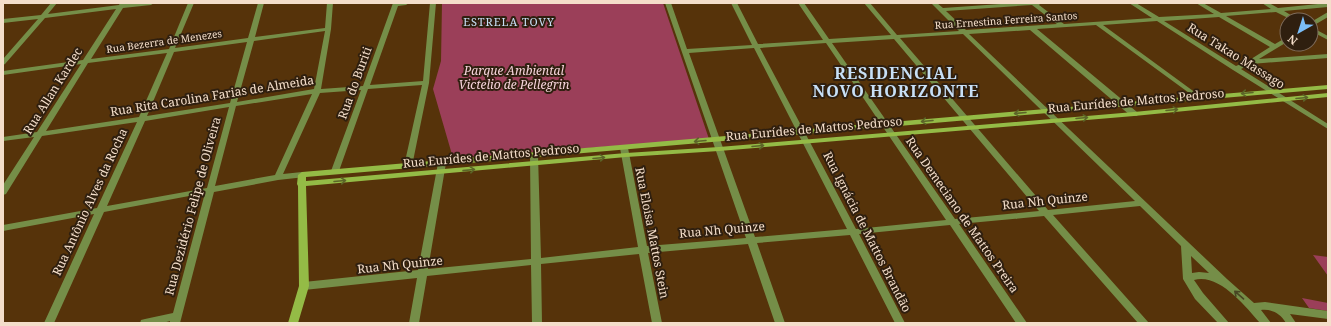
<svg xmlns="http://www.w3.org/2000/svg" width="1331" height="326" viewBox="0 0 1331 326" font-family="'Noto Serif',serif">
  <rect width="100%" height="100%" fill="#56330a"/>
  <!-- green -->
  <path fill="#9b3f59" d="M442,3h221l46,136 -256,19 -20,-69 8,-28z
    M1313,255l15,2v19z
    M1302,298l26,5v8l-19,-3z"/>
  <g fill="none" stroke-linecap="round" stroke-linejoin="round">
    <!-- street -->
    <path fill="#758e48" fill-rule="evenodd" d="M51,3h6l-9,11 71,-9 1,-2h6l-1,1 29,-1 -3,2 -28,3 -32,51 78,-10 19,-46h6l-19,45 73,-10 10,-35h6l-9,34 70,-9 2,-25h6l-2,26 -10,60 42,-3 30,-83h16l-3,2 -8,1 -28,79 53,-4 7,-78h6l-7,80 -17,83 -4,2 -4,-2 18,-81 -54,4 -29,82 -4,2 -4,-2 30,-81 -41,3 -37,81 19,-2 4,3 -1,2 -27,3 -64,12 -34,131h-10v-2l-7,2h-23l1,-3 4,-1 28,-6 32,-120 -101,19 -50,111h-10l50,-109 -91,17v-6l94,-17 40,-86 -95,14 -36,58 -3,1v-10l31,-48 -31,4v-4l34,-5 44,-68 -78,11v-4l80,-11 33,-51 -71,9 -40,46 -2,1v-6l35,-40 -35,4v-4l38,-4zM325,31l-11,58 -77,13 17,-61zM247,42l-17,61 -83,13 27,-64zM167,53l-28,64 -93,14 42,-68zM312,94l-37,81 -60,11 21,-80zM229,107l-22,81 -100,18 38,-85z
      M665,3h6l16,46 65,-4 -21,-42h6l21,41 65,-4 -25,-37h6l25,36 62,-4 -27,-32h6l27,32 62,-4 -28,-28h6l6,5 72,-5h26l-2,2 25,19 88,-6 -23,-15h7l23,14 55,-3 -18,-11h7l18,10 50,-4 -9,-6h7l9,5 50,-5v4l-44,4 15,9h-7l-16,-8 -50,4 49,28 12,-7v5l-28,17 69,-5v4l-77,6 -10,5 87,55v5l-95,-59 -76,-49 -54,4 97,71 2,1 -2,1h-4l-100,-73 -59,4 100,83 1,2 -1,2h-6l-101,-86 -61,4 258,245 27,24 11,-1 63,9v8l-38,-5 6,9h-10c-6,-10 -14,-14 -25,-13l10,13h-11c-15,-17 -41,-50 -66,-43l9,13 26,30h-11l-23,-24 -12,-20 -2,-33 -41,-40 -87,9 96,108h-11l-94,-107 -85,8 68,99h-11l-66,-98 -91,9 46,89h-10l-45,-88 -93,8 28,80h-10l-27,-79 -100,9 14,70h-10l-13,-69 -98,10 1,59h-10l-1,-58 -104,11 -8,47h-10l8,-45 -113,12 -3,-1 -2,-3 2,-3 3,-1 114,-12 20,-107 4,-2 4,2 -18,106 103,-10 -1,-104 4,-2 4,2 3,103 97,-11 -18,-99 4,-2 4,2 19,98 99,-8zM1032,5l25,19 -91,6 -20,-19zM1219,17l51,30 -22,14 -12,5 -72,-45zM963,34l172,167 -87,9 -148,-172zM894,39l145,172 -84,8 -123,-176zM826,43l120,177 -90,9 -96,-181zM754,48l93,181 -92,8 -66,-184zM1191,256l18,17 -10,-1 -7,1z
      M1328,12v5l-17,10v-5z
      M1311,27l17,9v4l-17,-9z"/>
    <!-- secondary -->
    <path fill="#94bb46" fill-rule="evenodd" d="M1328,85v4l-1022,88v4l320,-28 93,-6 415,-35 194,-19v4l-194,19 -415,35 -93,6 -320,29 3,100 -11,37h-10l11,-37 -1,-100 -1,-2 1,-9 4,-3z"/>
  </g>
  <!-- one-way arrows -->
  <defs><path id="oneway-shaft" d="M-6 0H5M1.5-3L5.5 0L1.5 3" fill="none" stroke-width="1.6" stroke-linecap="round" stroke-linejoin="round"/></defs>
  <g stroke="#5c6528">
    <use href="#oneway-shaft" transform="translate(1247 93) rotate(175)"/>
    <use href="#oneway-shaft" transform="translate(1302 98) rotate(-5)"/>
    <use href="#oneway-shaft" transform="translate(1172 110) rotate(-5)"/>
    <use href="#oneway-shaft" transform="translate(1020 113) rotate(175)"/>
    <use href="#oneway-shaft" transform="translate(1082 118) rotate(-5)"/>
    <use href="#oneway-shaft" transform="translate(927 121) rotate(175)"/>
    <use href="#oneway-shaft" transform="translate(700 141) rotate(175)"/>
    <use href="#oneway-shaft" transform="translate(758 146) rotate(-5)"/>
    <use href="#oneway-shaft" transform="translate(599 158) rotate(-5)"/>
    <use href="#oneway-shaft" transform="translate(469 170) rotate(-6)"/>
    <use href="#oneway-shaft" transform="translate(340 181) rotate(-5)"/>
  </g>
  <use stroke="#484623" href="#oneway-shaft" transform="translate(1239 295) rotate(-139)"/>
  <g text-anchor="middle" stroke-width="4" stroke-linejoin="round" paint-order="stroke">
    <!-- far-street labels -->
    <g font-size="10" fill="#f4deca" stroke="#2f1f0f">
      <text transform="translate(1006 20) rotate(-4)" y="4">Rua Ernestina Ferreira Santos</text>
      <text transform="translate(164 41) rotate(-8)" y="4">Rua Bezerra de Menezes</text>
    </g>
    <!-- far-neighbourhood labels -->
    <g font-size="11" letter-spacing="1" fill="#c8e0f7" stroke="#2f1f0f">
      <text x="509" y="26">ESTRELA TOVY</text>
    </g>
    <!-- street labels -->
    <g font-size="12" fill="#f4deca" stroke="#2f1f0f">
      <text transform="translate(1236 56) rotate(32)" y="4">Rua Takao Massago</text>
      <text transform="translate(355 83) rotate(-70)" y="4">Rua do Buriti</text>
      <text transform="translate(53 91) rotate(-58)" y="4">Rua Allan Kardec</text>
      <text transform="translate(212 96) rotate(-9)" y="4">Rua Rita Carolina Farias de Almeida</text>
      <text transform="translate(1136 101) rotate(-5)" y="4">Rua Eurídes de Mattos Pedroso</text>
      <text transform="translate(814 129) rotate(-5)" y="4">Rua Eurídes de Mattos Pedroso</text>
      <text transform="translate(491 156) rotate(-5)" y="4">Rua Eurídes de Mattos Pedroso</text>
      <text transform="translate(1045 201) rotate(-6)" y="4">Rua Nh Quinze</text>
      <text transform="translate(90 202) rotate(-65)" y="4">Rua Antônio Alves da Rocha</text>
      <text transform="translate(193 206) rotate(-75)" y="4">Rua Dezidério Felipe de Oliveira</text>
      <text transform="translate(962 215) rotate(55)" y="4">Rua Demeciano de Mattos Preira</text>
      <text transform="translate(722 230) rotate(-5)" y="4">Rua Nh Quinze</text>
      <text transform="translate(867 232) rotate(63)" y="4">Rua Ignácia de Mattos Brandão</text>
      <text transform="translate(652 233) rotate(79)" y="4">Rua Eloisa Mattos Stein</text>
      <text transform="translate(400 265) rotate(-6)" y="4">Rua Nh Quinze</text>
    </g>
    <!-- park labels -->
    <g font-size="12" font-style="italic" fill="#f6d4db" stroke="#2f1f0f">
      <text x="514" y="75">Parque Ambiental<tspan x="514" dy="14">Victelio de Pellegrin</tspan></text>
    </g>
    <!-- district labels -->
    <g font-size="16" font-weight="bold" letter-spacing="1" fill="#c8e0f7" stroke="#2f1f0f">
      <text x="896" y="79">RESIDENCIAL<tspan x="896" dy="18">NOVO HORIZONTE</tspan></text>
    </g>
  </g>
  <!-- border -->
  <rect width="1331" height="326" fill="none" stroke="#f4deca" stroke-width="8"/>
  <!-- north arrow -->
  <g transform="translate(1299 32) rotate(219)"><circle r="19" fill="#2f1f0f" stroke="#7e6b5a"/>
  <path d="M0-3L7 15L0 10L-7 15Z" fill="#7bbef8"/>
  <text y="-6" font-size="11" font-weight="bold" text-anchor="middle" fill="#f4deca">N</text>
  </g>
</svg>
